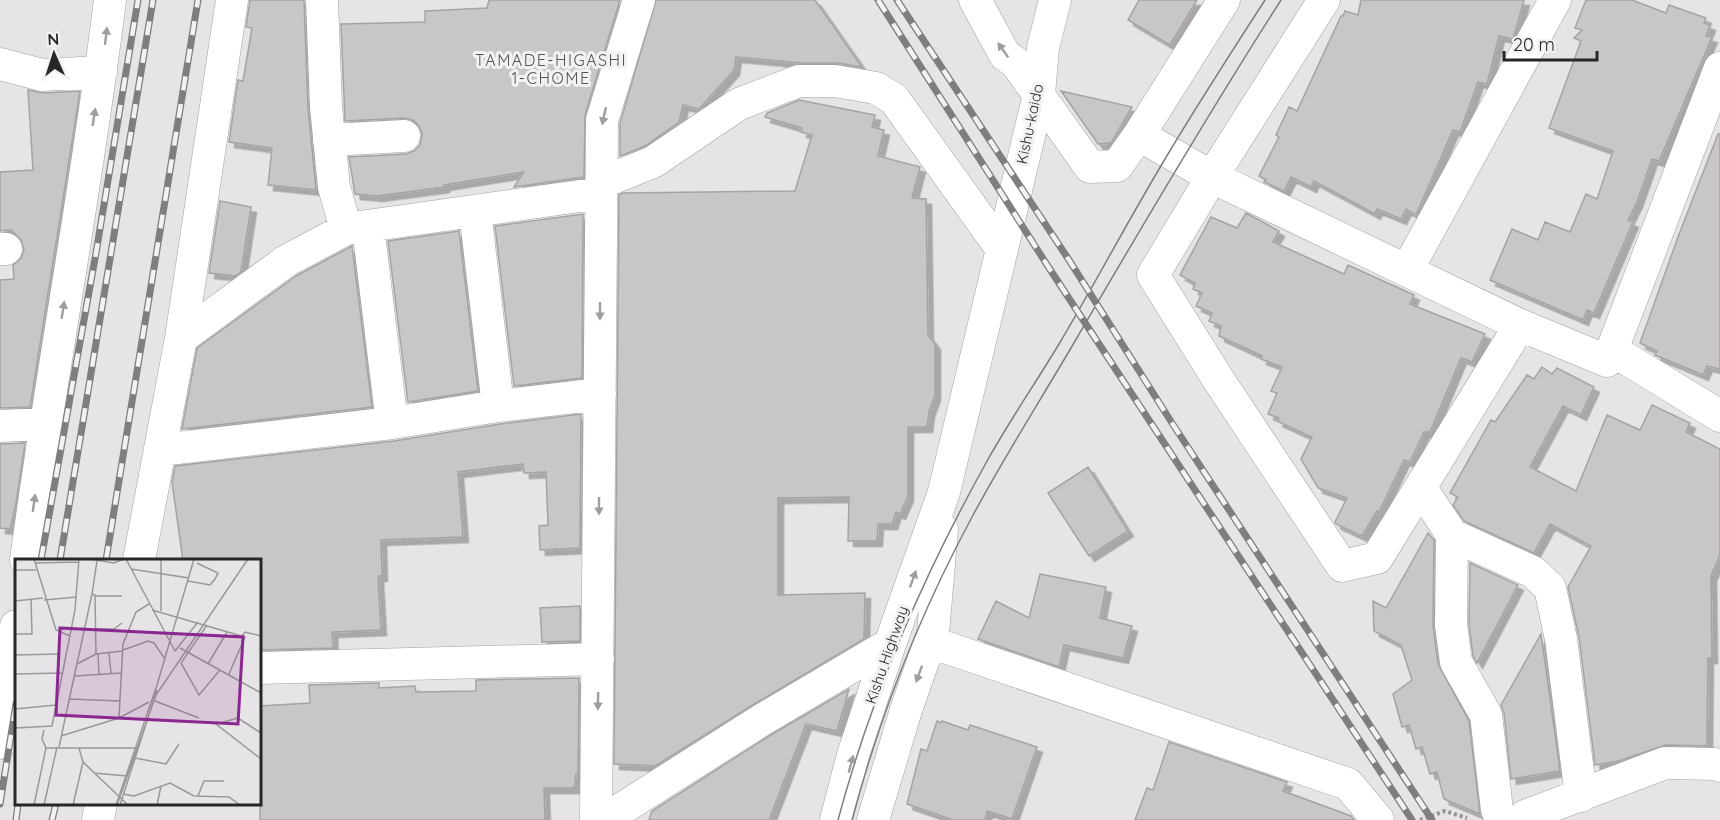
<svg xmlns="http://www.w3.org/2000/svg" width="1720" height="820" viewBox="0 0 1720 820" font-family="Quicksand,sans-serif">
  <defs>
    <filter id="shadow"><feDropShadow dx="5.5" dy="5.5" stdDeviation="0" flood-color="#0004"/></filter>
  </defs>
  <rect width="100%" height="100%" fill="#e6e4e6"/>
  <!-- building -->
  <path fill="#c8c6c8" stroke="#a6a3a6" stroke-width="1.5" filter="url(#shadow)" d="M250,0h54l4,108 8,82 -48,-5 4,-37 -43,-6 9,-62 5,1 9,-53 -6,-1z
    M489,0h131l-35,115 -1,62 -70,10 10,-15 -80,13v2l-67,9 -22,-2 -6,-37 57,-3 8,-3 6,-6 2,-11 -3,-8 -6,-6 -9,-2 -59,3 -4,-97 84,-2v-11l62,-3z
    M656,0h159l47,67 -24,-4h-37l-65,-6 -2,13 -35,39 -16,-4 -4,17 -34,24 -25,10v-33z
    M1139,0h58l-27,45 -42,-25z
    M1361,0h163l-11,39 -14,-3 -12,48 -9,-2 -18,50 -7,-2 -37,85 -10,-6 -5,10 -24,-10 -2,5 -61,-33 -3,6 -20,-10 -7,14 -20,-9 2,-2 -7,-4 20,-39 -3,-2 13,-28 8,4 44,-95h2l2,-5 13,4z
    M1586,0h46l34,13 3,-8 37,13 -2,5 6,2 -4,11 6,1 -53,124 -7,-2 -15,43 -9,18 5,2 -39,91 -7,-3 -4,10 -93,-40 22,-51 26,11 7,-18 25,10 16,-38 11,5 16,-48 -64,-23 32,-87 -7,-3 8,-8 -7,-2z
    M28,90l15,3 37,-2 -50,316 -30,1v-128l14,-1 -1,-14 8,-7 3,-8 -3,-10 -10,-10 -11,1v-59l33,-2z
    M1061,91l71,16 -21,36 -13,1z
    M799,100l76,15 -3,12 12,3 -6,26 42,11 -8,31 14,1 2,136 7,9v51l-6,17 -2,15h-19v69l-8,18 -4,-2 -4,12h-14l-1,17h-29l1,-44 -71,1v97l87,-2 -1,46 -113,67 -96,60 -41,-2 5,-569 4,-2 172,-2 17,-56 -11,-3 1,-4 -37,-11 2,-4z
    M1718,134h2v235l-13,-3 -4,9 -48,-20 2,-4 -17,-8 38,-106z
    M220,201l31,6 -10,65 -6,4 -26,-3z
    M1246,213l33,18 -6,11 71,32 4,-9 66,30 -4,9 75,30 -13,28 -11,-4 -31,74h-6l-14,30 -6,-2 -25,52 -2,-1 -15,25 -26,-12 -1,-2 12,-24 -29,-10 -17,-29 11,-22 -35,-16 2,-3 -11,-4 9,-21 -6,-2 11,-24 -21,-8 1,-3 -43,-20 2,-10 -12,-5 3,-8 -16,-7 6,-13 -9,-4 2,-6 -15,-8 31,-58 26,11z
    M583,214l-1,164 -68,8 -19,-160z
    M459,231l19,160 -70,11 -20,-161z
    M352,246l20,161 -190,22 15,-81 99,-72z
    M1542,367l10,7 5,-6 37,19 -13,28 -18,-9 -33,61 46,24 31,-76 33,15 12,-25 38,18 -4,9 34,17v106l-9,21 1,82h-4l-1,88 -42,-1 -46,16 -24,4 -16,-128 -11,-50 23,-41 -41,-22 -16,29 -70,-32 -11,-16 5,-8 -8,-4 41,-73 4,2 32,-47 7,4z
    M581,414l-1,134 -40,2 -1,-24 9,-1 -2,-53 -22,1 -1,-9 -65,8 5,65 -82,3 1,36h-4l3,54 -49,2 1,16 -73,2v-89h-77l-11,-79 3,-16 219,-25 106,-17z
    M25,443l-9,60 -6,26 -10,-1v-84z
    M1088,467l40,64 -39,25 -41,-63z
    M1428,533l6,7 -1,85 5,39 31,57 11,93 -36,-15 -7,-27 -7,2 -8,-27 -6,2 -7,-24 -7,2 -9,-33 19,-14 -11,-35 -27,-14 -1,-30 13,7z
    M1470,563l48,22 -41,78 -4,-7 -4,-32z
    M1040,574l66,13 -6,31 32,8 -9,32 -59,-13 -5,22 -81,-28 18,-38 33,17z
    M580,606v35l-38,1 -2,-34z
    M1541,634l19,137 -49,8 -7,-66 -3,-8z
    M579,678l-1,96h-2l-2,14h-30l1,32h-285v-114l50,-3 -1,-18 70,-2v5l36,-2 1,6 60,-1v-11z
    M849,689l-12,42 -31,-7 -37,96h-120l3,-9 117,-75z
    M937,721l4,2 1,-2 26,9 2,-5 67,22 -25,72 -25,-8 -2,9h-32l-46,-16 14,-55 6,2z
    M1169,742l118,40 -4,9 68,25 3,4h-219l12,-32 6,2z"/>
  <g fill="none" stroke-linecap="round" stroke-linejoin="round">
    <defs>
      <path id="minor" d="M322,0l4,107 8,80 12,42
        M975,0l30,55 11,8 74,104 27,-1 22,-31 85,-135
        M1324,0l-112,177 -59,98 65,104 124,187 35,-8 143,-233
        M0,64l42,11 59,-3
        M1139,135l73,42 308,148 87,36 5,-11 108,66
        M329,140l75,-4
        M601,183l52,-21 86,-58 60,-23h36l41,7 18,11 107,149
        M475,211l23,195
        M368,227l24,196
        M0,249h6
        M1407,270l148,-270
        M181,338l105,-77 60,-32 255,-36
        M1612,350l108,-282
        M0,426l44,-2
        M160,450l232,-27 106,-17 102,-12
        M1421,488l31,47 -1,90 5,37 30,53 11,95 6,10
        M1452,535l81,37 17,16 11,51 20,157
        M26,560c25,-187 61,-373 84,-560
        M139,560l42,-222 51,-338
        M930,642l418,142 30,36
        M260,668l338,-9
        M0,743l16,-117
        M98,820l3,-16
        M596,820l6,-700 37,-120
        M604,820l156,-99 130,-77
        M836,820l17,-65 37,-111 54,-152 95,-398 4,-46 12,-48
        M873,820l33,-110 27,-77 9,-104
        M1521,820l4,-4 140,-53 50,1 5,2"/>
    </defs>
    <!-- minor casing -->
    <use href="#minor" stroke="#a3a1a3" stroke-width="33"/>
    <!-- path -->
    <path stroke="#959395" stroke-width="4" stroke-dasharray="3 3" stroke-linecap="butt" d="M1420,820l25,-9 22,7"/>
    <!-- minor -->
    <use href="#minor" stroke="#fff" stroke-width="32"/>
    <!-- tram -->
    <path stroke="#7f7d7f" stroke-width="1.5" d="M838,820c34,-127 84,-242 148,-357 22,-40 49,-79 73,-119 37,-62 71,-127 109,-190 31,-52 64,-103 97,-154
      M852,820c28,-105 69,-208 120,-303 31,-58 66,-113 99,-169 68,-117 137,-234 210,-348"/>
    <defs>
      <path id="rail" d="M878,0l173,271 361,549
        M897,0l172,260 103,163 260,397
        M41,560l55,-307 42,-253
        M60,560l93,-560
        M106,560l92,-560
        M0,804l16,-100
        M16,820l2,-16
        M52,820l4,-16"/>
    </defs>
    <!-- rail casing -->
    <use href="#rail" stroke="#7f7d7f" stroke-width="7"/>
    <!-- rail -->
    <use href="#rail" stroke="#f4f1f4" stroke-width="4.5" stroke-dasharray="14" stroke-linecap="butt"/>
  </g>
  <!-- one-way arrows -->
  <defs><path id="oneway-solid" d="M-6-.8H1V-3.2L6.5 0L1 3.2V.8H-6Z" transform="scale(1.5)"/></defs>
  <g fill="#9e9e9e">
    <use href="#oneway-solid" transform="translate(106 36) rotate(-83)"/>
    <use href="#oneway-solid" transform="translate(1003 50) rotate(-125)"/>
    <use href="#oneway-solid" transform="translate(604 116) rotate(102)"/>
    <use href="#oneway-solid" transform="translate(94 117) rotate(-81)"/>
    <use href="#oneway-solid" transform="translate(63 310) rotate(-81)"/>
    <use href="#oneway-solid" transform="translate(600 311) rotate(90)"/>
    <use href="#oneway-solid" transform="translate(34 503) rotate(-82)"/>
    <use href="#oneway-solid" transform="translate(599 506) rotate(90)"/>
    <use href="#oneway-solid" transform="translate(913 579) rotate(-70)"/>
    <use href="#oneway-solid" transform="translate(919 674) rotate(110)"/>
    <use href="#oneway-solid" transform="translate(598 701) rotate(91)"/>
    <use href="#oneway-solid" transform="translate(851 764) rotate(-75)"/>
  </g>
  <g text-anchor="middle" stroke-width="6" stroke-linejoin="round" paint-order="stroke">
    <!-- street labels -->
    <g font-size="15" fill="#282728" stroke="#f4f1f4">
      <text transform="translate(1030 124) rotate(-78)" y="5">Kishu-kaido</text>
      <text transform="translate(887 655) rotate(-71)" y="5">Kishu Highway</text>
    </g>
    <!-- neighbourhood labels -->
    <g font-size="16" letter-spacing="1.5" fill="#575457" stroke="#f4f1f4">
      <text x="551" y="66">TAMADE-HIGASHI<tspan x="551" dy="18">1-CHOME</tspan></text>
    </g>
  </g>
  <!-- overview -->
  <g transform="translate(15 559)">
    <rect width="246" height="246" fill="#e6e4e6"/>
    <path fill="none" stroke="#9a989a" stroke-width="1.5" d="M19,0l22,71 14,6M75,0l24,4 10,-4M111,0l49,92 23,-29M146,0v52M20,4l44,-1M116,10l58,9M0,11h21M173,22l22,4 5,-6 3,-6 -21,-10M80,37h27M29,41l33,-3M0,42l28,-3M137,51l93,27 -16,37M192,66l-26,38 18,32 21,-25M79,70h20l8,-6M0,75h17l-1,-34M227,77l3,-4 16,4M165,89l81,45M108,91l25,-9 6,2 11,16M94,94l2,20M81,95l-1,-59 -3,-1 5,-33M83,95l1,21M0,96l44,-1M62,105l19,-10 27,-3M193,105l19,-32M0,115l47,-1M60,117l46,-3M54,140l51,2M140,142l44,17M0,150l41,-4M104,159l4,-74 13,-32 13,-8M0,169l37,-2 23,-116 4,-51M246,174l-23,-15 -22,6 45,35M46,177l58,-18 30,-16M44,188l33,-153M31,189h91M64,189l4,14 45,43M120,199l31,6 13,-20M79,214l33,3M108,235l11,2 36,-13 24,13 35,1 11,8M183,237l6,-15h20M19,246l12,-57 -4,-9 2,-9M29,246l13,-58M58,246l10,-43M101,246l41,-120 37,-126M102,246l39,-110 92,-136M105,246l37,-115M142,246l4,-19"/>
    <path fill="#8a2890" fill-opacity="0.15" stroke="#8a2890" stroke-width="3" d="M45,69l183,9 -5,87 -182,-9z"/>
    <rect width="246" height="246" fill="none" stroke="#282728" stroke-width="3"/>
  </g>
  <!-- north arrow -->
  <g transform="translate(54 54) rotate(357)" stroke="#f4f1f4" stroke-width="4.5" paint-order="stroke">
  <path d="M0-4.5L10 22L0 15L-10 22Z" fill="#282728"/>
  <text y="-9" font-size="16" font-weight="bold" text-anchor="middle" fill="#282728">N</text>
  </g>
  <!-- scale -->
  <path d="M1504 51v9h93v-9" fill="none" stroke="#282728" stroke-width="3"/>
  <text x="1513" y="51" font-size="18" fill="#282728" stroke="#f4f1f4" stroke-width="4.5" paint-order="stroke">20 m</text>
</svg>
